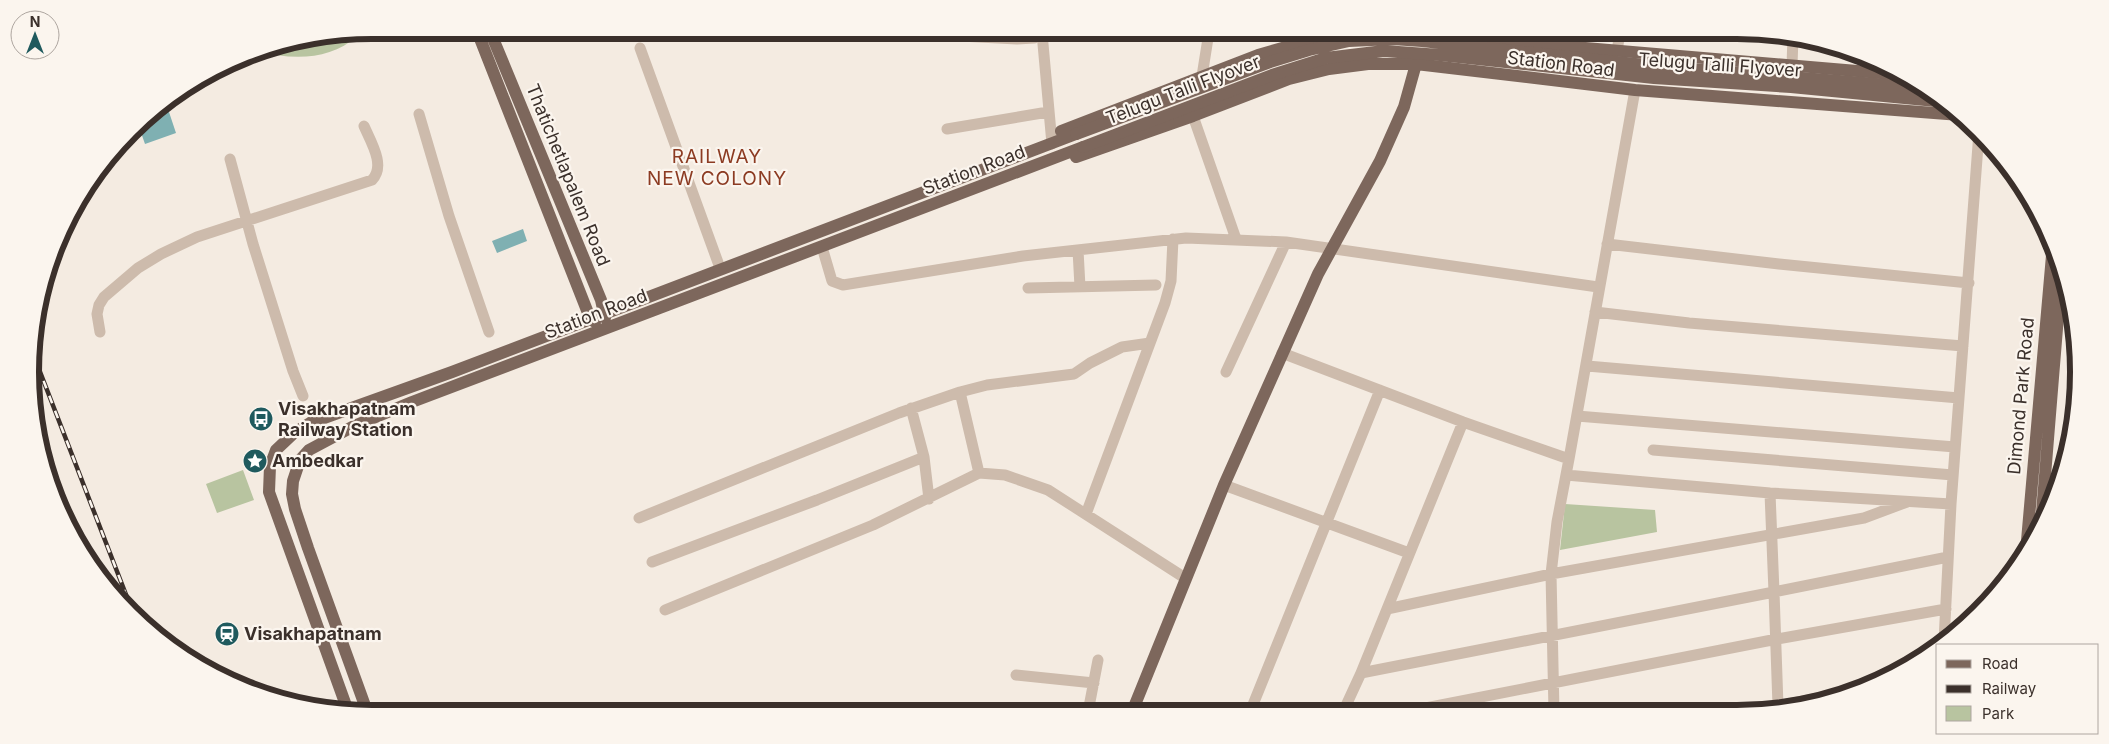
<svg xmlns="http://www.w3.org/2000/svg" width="2109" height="744" viewBox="0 0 2109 744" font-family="Inter,sans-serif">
  <rect width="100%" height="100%" fill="#f4ebe1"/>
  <!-- green -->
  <path fill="#b8c4a0" d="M357,36c-27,25 -66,24 -99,15l48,-14z
    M243,470l11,30 -37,13 -11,-29z
    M1565,504l90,6 2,22 -97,18z"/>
  <!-- water -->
  <path fill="#7fb0b2" d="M166,103l10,30 -31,11 -7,-20 8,-9z
    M523,229l4,12 -30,12 -5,-12z"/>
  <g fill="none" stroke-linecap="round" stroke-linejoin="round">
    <!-- minor -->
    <path stroke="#cdbbac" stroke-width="11" d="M1042,33l10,111
      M922,34l95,5 17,-1 5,-5
      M640,48l80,220
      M1617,52l3,-21
      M1792,65l1,-28
      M1202,76l7,-44
      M419,114l30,102 40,116
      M1193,116l43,123
      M947,129l101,-17
      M230,159l23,85 40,127 10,25
      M1607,244l172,20 190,19
      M822,247l10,34 11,4 180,-29 163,-18 100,4 312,45
      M1078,250l2,37
      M1028,288l128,-3
      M1595,312l94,11 274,23
      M100,332l-3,-18 2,-9 5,-8 34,-29 23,-14 36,-17 175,-57c14,-14 -1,-38 -8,-54
      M1282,353l181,69 106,37 -12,63 -6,52 3,138
      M1587,366l372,32
      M1226,372l60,-130
      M960,392l19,81
      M911,408l13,49 5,42
      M1577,416l378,31
      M1463,422l-102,251 413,-81 4,114
      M1653,450l300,25
      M1569,459l66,-369
      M1566,475l204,18 181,11
      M1224,485l185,68
      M1770,493l4,99 174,-35
      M1086,514l79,-211 6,-22 2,-42
      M639,518l260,-105 61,-21 27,-7 87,-11 16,-11 32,-16 28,-4
      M652,562l165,-62 107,-43
      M1387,609l164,-35 313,-56 43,-16
      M665,610l208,-85 106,-52 26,2 43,15 137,88
      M1944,641l7,-137 28,-372
      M1016,675l78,8
      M1751,711l83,-16
      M1088,712l10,-52
      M1250,712l130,-322
      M1343,712l18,-39
      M1405,712l372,-73 169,-30"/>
    <!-- major -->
    <path stroke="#7d675c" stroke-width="12" d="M1397,32l507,43
      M479,36l111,282 5,4
      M492,36l109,264 4,18
      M1061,131l197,-76 70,-20 28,-3
      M1076,157l117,-41 96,-37 40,-10 39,-5h48l219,26 325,25
      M2041,525l21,-258
      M2026,552l27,-308
      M348,711l-79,-219 1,-26 6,-16 18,-17 16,-10 142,-51 624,-238
      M1132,712l92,-227 94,-211 62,-113 24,-54 12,-43
      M368,714l-60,-166 -13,-39 -3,-15 1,-13 7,-21 9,-10 45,-24 58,-24 671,-255"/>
    <defs>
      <path id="rail" d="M32,351l103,267
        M37,435l41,106"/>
    </defs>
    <!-- rail casing -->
    <use href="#rail" stroke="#3b302b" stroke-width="4.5"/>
    <!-- rail -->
    <use href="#rail" stroke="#fbf5ee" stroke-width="2.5" stroke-dasharray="8" stroke-linecap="butt"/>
    <!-- major-bridge -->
    <path stroke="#7d675c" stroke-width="12" d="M1076,134l194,-72 39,-12 40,-9 44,-2 29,2 232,25 271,22
      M1083,147l189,-72 54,-17 58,-7 56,4 214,23 137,9 155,15"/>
  </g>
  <!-- icons -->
  <defs>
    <symbol id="bus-disc" viewBox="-11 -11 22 22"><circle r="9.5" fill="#1f5a5e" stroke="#fbf5ee"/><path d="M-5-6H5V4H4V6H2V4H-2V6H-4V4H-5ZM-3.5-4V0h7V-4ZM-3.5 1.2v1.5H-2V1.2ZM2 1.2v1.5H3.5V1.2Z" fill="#fff"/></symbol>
    <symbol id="sight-disc" viewBox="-11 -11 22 22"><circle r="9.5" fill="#1f5a5e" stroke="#fbf5ee"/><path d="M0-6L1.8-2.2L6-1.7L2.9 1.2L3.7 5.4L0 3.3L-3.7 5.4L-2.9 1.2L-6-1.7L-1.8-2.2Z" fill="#fff"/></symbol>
    <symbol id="station-disc" viewBox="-11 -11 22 22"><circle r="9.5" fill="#1f5a5e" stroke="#fbf5ee"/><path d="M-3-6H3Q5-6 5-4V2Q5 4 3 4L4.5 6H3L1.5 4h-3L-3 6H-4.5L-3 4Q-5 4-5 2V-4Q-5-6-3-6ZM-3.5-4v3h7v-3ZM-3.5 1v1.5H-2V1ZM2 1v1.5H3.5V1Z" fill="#fff"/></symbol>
  </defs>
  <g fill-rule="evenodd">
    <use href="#bus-disc" x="247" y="405" width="28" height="28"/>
    <use href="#sight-disc" x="241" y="447" width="28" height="28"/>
    <use href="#station-disc" x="213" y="620" width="28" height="28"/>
  </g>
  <g text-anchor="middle" stroke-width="4.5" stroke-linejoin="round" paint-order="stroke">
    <!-- street labels -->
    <g font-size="18" fill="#3b302b" stroke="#fbf5ee">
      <text transform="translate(1561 64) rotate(7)" y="6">Station Road</text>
      <text transform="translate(1720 65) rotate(4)" y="6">Telugu Talli Flyover</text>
      <text transform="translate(1183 90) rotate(-21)" y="6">Telugu Talli Flyover</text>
      <text transform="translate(974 170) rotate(-21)" y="6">Station Road</text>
      <text transform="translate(568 175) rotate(68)" y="6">Thatichetlapalem Road</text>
      <text transform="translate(596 314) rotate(-21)" y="6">Station Road</text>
      <text transform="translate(2021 396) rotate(-85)" y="6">Dimond Park Road</text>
    </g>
    <!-- poi labels -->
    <g font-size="18" font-weight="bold" fill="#3b302b" stroke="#fbf5ee" text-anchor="start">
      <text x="278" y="415">Visakhapatnam<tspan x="278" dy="21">Railway Station</tspan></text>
      <text x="272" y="467">Ambedkar</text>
      <text x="244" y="640">Visakhapatnam</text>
    </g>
    <!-- neighbourhood labels -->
    <g font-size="19" letter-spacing="1" fill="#8c3b22" stroke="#fbf5ee">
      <text x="717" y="163">RAILWAY<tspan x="717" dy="22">NEW COLONY</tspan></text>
    </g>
  </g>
  <!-- crop -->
  <path d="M0 0H2109V744H0ZM372 39H1737A333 333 0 0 1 2070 372V372A333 333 0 0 1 1737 705H372A333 333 0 0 1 39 372V372A333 333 0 0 1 372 39Z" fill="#fbf5ee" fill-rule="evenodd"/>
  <path fill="none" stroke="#3b302b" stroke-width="6" d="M372 39H1737A333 333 0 0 1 2070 372V372A333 333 0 0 1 1737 705H372A333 333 0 0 1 39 372V372A333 333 0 0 1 372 39Z"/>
  <!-- legend -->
  <rect x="1936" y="644" width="162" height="90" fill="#fbf5ee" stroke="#aea6a0"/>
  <rect x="1946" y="660" width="25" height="8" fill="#7d675c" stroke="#aea6a0"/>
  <text x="1982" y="669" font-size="15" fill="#3b302b">Road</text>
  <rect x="1946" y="685" width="25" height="8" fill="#3b302b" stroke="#aea6a0"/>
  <text x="1982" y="694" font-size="15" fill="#3b302b">Railway</text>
  <rect x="1946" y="706" width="25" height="15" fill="#b8c4a0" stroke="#aea6a0"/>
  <text x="1982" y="719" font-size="15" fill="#3b302b">Park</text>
  <!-- north arrow -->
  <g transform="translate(35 35)"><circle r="24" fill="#fbf5ee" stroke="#aea6a0"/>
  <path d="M0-4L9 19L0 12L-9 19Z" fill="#1f5a5e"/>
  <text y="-8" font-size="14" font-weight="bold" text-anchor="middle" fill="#3b302b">N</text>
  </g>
</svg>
